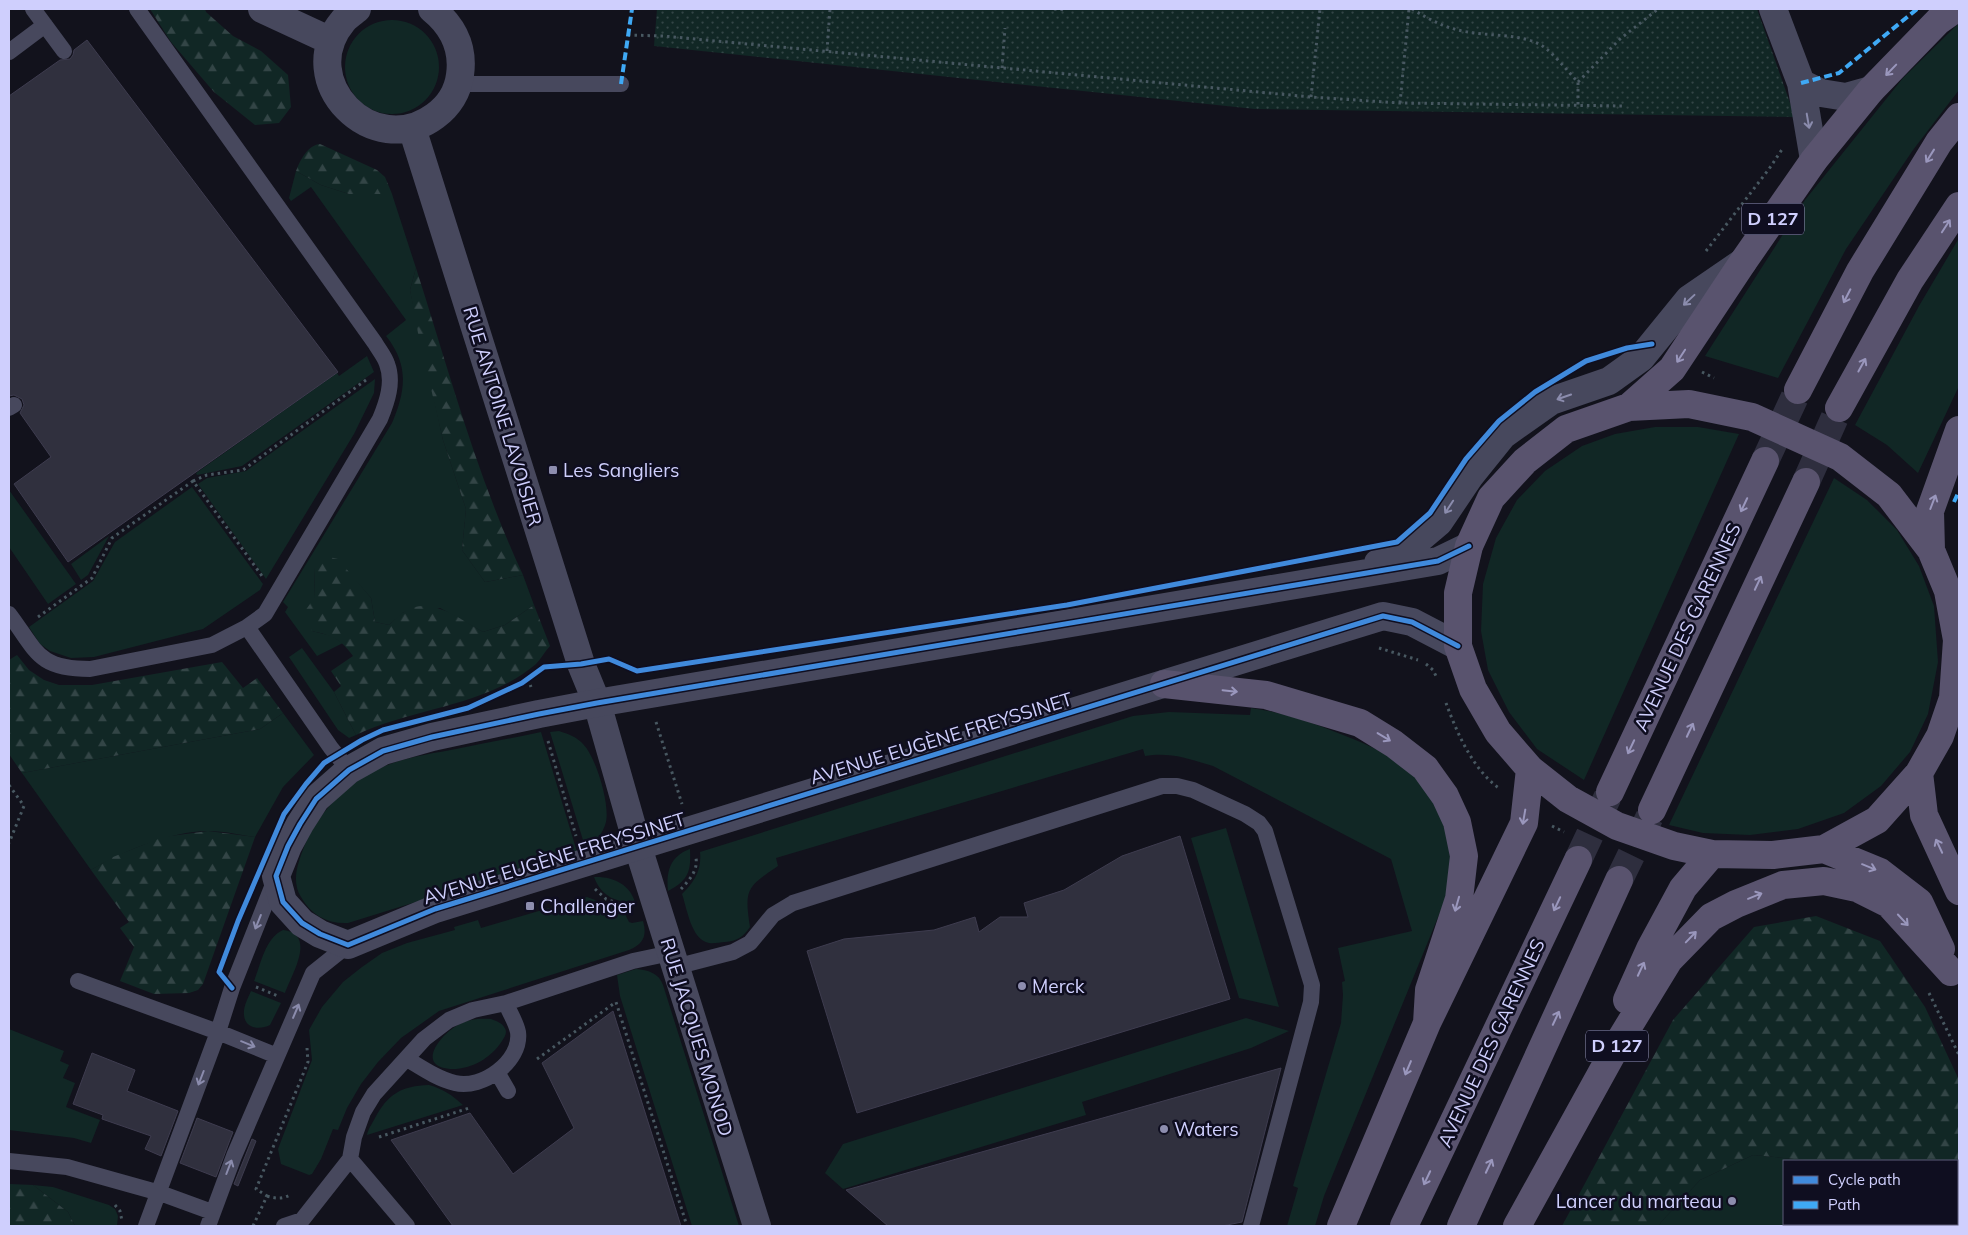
<svg xmlns="http://www.w3.org/2000/svg" width="1968" height="1235" viewBox="0 0 1968 1235" font-family="Mulish,sans-serif">
  <defs>
    <pattern id="forest-firs" width="22" height="20" patternUnits="userSpaceOnUse" patternTransform="scale(1.25)"><rect width="22" height="20" fill="#112725"/><path d="M5 1l3.5 6h-7zM16 11l3.5 6h-7z" fill="#334546"/></pattern>
    <pattern id="park-dots" width="8" height="8" patternUnits="userSpaceOnUse" patternTransform="scale(1.25)"><rect width="8" height="8" fill="#112725"/><path d="M2 2h.1M6 6h.1" fill="none" stroke="#334546" stroke-width="1.8" stroke-linecap="round"/></pattern>
  </defs>
  <rect width="100%" height="100%" fill="#12121c"/>
  <!-- green -->
  <path fill="#112725" d="M345 67a47 47 0 1 1 94 0a47 47 0 1 1-94 0Z
    M1959,23v67l-46,60 -67,99 -68,129 -73,-22 100,-156 98,-122z
    M296,171l25,14 28,9h43l24,74 -6,22 33,150 23,69 -4,41 23,32 38,-7 11,30 -29,20 -22,7 -43,-24 -36,4 -15,13 -14,-3 -4,-24 -16,-18 -41,-13 1,30 -3,34 20,5 11,7 -26,13 -32,-44 3,-5 -5,-5 109,-179c14,-33 17,-58 -6,-87l20,-16 -95,-133 -20,14 -2,-3z
    M1959,238v148l-41,87 -31,-28 -32,-20 64,-119z
    M367,356l7,16 -132,94 -45,9 -1,-2 141,-100 2,3z
    M375,379l-1,14 -20,41 -88,145 -68,-95 9,-6 39,-7z
    M1655,427h43l41,7 -155,346 -47,-31 -28,-37 -21,-42 -7,-39 2,-47 13,-46 21,-38 28,-29 37,-25 33,-12z
    M1834,478l33,22 30,30 22,36 15,40 4,56 -10,52 -18,38 -29,34 -37,27 -46,16 -48,6 -47,-2 -34,-8z
    M192,487l71,97 -3,6 -57,39 -109,28 -23,1 -21,-7 -10,-7 -11,-17 64,-46 22,-39z
    M9,490l67,94 -28,20 -39,-57z
    M109,536l-21,39 -7,5 -10,-16z
    M302,648l32,44 22,43 -7,3 -11,-8 -49,-73z
    M1251,708c30,4 59,14 87,25 36,14 75,30 96,64 5,7 7,17 9,25 10,29 8,49 2,78l-121,296 -9,30h-28l11,-38 -5,-2 48,-163 2,-28 -1,-13 3,-1 -7,-33 74,-17 -21,-72 -178,-93c-24,-7 -42,-14 -68,-10l-2,-7 -367,109 2,8c-31,21 -34,23 -28,61 -7,10 -13,14 -25,15 -5,0 -11,2 -16,1 -18,-3 -22,-35 -27,-49 12,-12 20,-24 18,-42l433,-136 36,-4 81,3z
    M283,713l31,42 -31,32 -28,50c-15,-2 -31,-6 -47,-6 -37,0 -84,20 -117,39l-69,-97 238,-44z
    M559,731c9,3 18,6 24,13 13,13 27,60 23,78 -3,12 -11,20 -20,28l-36,-118z
    M541,732l36,120 -229,71c-21,1 -37,-8 -47,-26 -10,-16 -3,-34 3,-50 16,-39 49,-70 89,-84 20,-7 42,-10 63,-14 28,-6 57,-11 85,-17z
    M1226,828l53,179 -40,-9 -48,-160z
    M690,849c1,22 -1,31 -22,42 -2,-19 2,-35 22,-42z
    M594,877c18,-1 36,7 41,25 -19,1 -34,-6 -41,-25z
    M587,897l33,12 4,3 5,10 3,1 11,-2c4,14 1,23 -14,29l-190,61 -38,27 -23,24 -17,22 -14,24 -9,22 -5,-1 -12,30 -9,15 -3,1 -28,-11 -3,-15 34,-89 -3,-30 13,-23 21,-25 19,-15 20,-14 25,-10 48,-13 -1,-3 24,-7 3,8z
    M283,930c34,4 9,44 2,63l-31,-12c7,-17 11,-43 29,-51z
    M636,969c12,1 23,4 27,16l76,241h-47l-72,-230 -3,-21z
    M251,991l30,12 -11,22c-10,5 -25,4 -26,-10 -1,-8 4,-17 7,-24z
    M1246,1018l43,13 -38,17 -169,54 4,13 -243,74 -18,-16 18,-29z
    M491,1019c5,2 11,4 13,8 4,5 1,9 -2,14 -11,17 -31,29 -52,28 -35,-3 -9,-35 8,-44 10,-6 22,-7 33,-6z
    M9,1029l55,22 -4,10 9,4 -6,13 12,5 -9,24 34,13 -9,23 -17,-5 -65,-8z
    M429,1085c14,4 23,10 34,20l-96,30c1,-6 5,-11 8,-17 13,-24 26,-32 54,-33z
    M1753,1155l62,6h-31v63h108l2,2h-235l2,-4 39,-42z
    M33,1185l20,2 56,18 6,4 3,7 -1,10h-42l-7,-14z"/>
  <!-- forest -->
  <path fill="url(#forest-firs)" d="M150,9h55l1,3 27,24 28,15 27,24 3,32 -12,16 -24,2 -41,-33 -43,-50z
    M320,144l57,26 8,7 7,17h-43l-28,-9 -25,-14c4,-11 12,-26 24,-27z
    M416,268c33,103 61,209 107,307l-38,7 -23,-32 4,-41 -23,-69 -25,-107 -8,-43z
    M325,556l13,3 33,39 4,24 14,3c5,-4 9,-10 15,-13 27,-17 55,7 79,20l22,-7 29,-20 16,41c-5,5 -9,13 -14,18 -51,43 -121,43 -180,71l-22,-43 7,-6 -10,-15 22,-15c-13,-18 -20,-20 -41,-25l-7,-20 10,-14 -1,-30z
    M17,655l12,15 15,10 15,5h33l130,-23 21,26 14,-10 26,35 -23,16 -238,44 -13,-19v-94z
    M208,831l47,6 -52,147 -5,6 -9,3 -35,1 -34,-13 14,-34 -14,-19 9,-6 -38,-52 22,-13 50,-20z
    M1816,916l64,25 45,66 34,73v146h-65l-2,-2h65v-63h-141l-63,-6 -53,25 -39,42 -2,4h-97l111,-206 81,-93z
    M9,1184l24,1 35,27 7,14h-66z"/>
  <!-- park -->
  <path fill="url(#park-dots)" d="M657,9h1100l38,108 -540,-8 -601,-63z"/>
  <!-- building -->
  <path fill="#30303e" stroke="#3e3c4f" d="M87,40l251,332 -270,190 -54,-78 37,-27 -31,-44 4,-8 -2,-6 -8,-4 -5,1v-300l51,-36 10,-1 3,-4 1,-5z
    M1180,836l50,163 -373,114 -50,-162 37,-12 90,-9 41,-13 4,15 21,-15h28l-4,-14 40,-13 58,-34z
    M613,1011l68,215h-228l-62,-86 79,-27 43,61 61,-46 -32,-65z
    M92,1053l43,17 -8,21 51,20 -17,45 -16,-7 6,-13 -49,-17 1,-4 -30,-11z
    M1281,1068l-39,154 -20,4h-334l-42,-36z
    M197,1118l36,14 -17,45 -36,-14z
    M252,1139l4,2 -18,45 -4,-2z"/>
  <g fill="none" stroke-linecap="round" stroke-linejoin="round">
    <!-- primary-tunnel -->
    <path stroke="#2e2e3e" stroke-width="28" stroke-dasharray="28 14" stroke-linecap="butt" d="M1765,461l33,-71
      M1806,482l33,-74
      M1578,860l31,-66
      M1619,880l32,-66"/>
    <!-- path -->
    <path stroke="#485861" stroke-width="3" stroke-dasharray="2.5 4" stroke-linecap="butt" d="M1054,9l13,1
      M1412,9c18,11 35,20 56,23 22,4 48,2 69,11 13,5 30,28 41,39v23
      M628,35l35,1 648,61 89,6 224,3
      M827,51l3,-42
      M1002,68l3,-40
      M1578,82l42,-43 38,-30
      M1311,97l9,-88
      M1400,103l9,-94
      M1706,251l63,-82 14,-21
      M1702,372l12,6
      M193,481l14,-6 36,-5 123,-90
      M38,617l54,-39 20,-40 81,-57 69,95
      M1379,648l39,12
      M1426,664l7,6 3,6
      M528,679l3,8
      M1446,703c11,30 27,67 54,86
      M656,722l26,82
      M548,741l28,95
      M9,785l15,21 -15,37
      M1552,826l12,6
      M595,889l11,10 22,8
      M681,889c8,-9 17,-18 15,-31
      M256,987l22,9
      M1929,993l30,62
      M537,1059l79,-57 71,224
      M379,1137l90,-29
      M267,1196c10,3 16,3 25,-2
      M115,1205l5,6 2,10
      M253,1226l14,-30 -11,-7 52,-127 -1,-14"/>
    <!-- service -->
    <path stroke="#47485d" stroke-width="16" d="M33,9l31,42
      M137,9l238,334c4,7 10,14 12,21 7,18 0,38 -7,55l-115,195 -18,13 84,121 18,22
      M9,52l36,-27
      M459,84h162
      M9,408l5,-3
      M9,614c28,37 28,55 81,55l122,-24 35,-18
      M675,967l58,-15 17,-9 23,-28 20,-12 369,-117h15l16,4 52,24 14,9 6,8 47,154 -1,17 -60,224
      M78,981l140,51 59,24
      M407,1059c15,9 31,20 48,24 27,7 67,-22 63,-51 -2,-10 -9,-20 -12,-29
      M497,1072l11,19
      M9,1161l58,6 93,26 52,19
      M146,1226l72,-194 14,-44 44,-111
      M208,1226l26,-70 79,-183 35,-28
      M284,1226l18,-6 48,-61
      M407,1226l-57,-67 4,-22 9,-25 11,-18 50,-55 25,-19 24,-10 33,-7 127,-42 38,-8"/>
    <!-- minor -->
    <path stroke="#47485d" stroke-width="28" d="M262,9l69,32
      M357,9c-5,4 -11,8 -14,12 -50,60 30,141 92,95 14,-10 23,-25 25,-41 4,-28 -7,-49 -28,-66
      M1773,9l28,74 13,77
      M1801,83l20,10 25,4 25,-7
      M412,128l169,536 16,39 41,144 119,379"/>
    <!-- tertiary -->
    <path stroke="#47485d" stroke-width="28" d="M1378,563l28,-13 33,-28 31,-46 33,-41 48,-34 58,-20 32,-23 48,-59 54,-37
      M1458,646l-46,-24 -29,-6 -948,293 -87,36 -28,-11 -18,-11 -19,-21 -7,-26 12,-30 12,-22 16,-25 33,-29 34,-19 49,-14 107,-23 58,-11 841,-142 31,-15"/>
    <!-- primary -->
    <path stroke="#59536e" stroke-width="28" d="M1798,390l62,-119 79,-129 20,-25
      M1689,404l63,13 88,40 49,38 42,55 17,41 9,49 -4,58 -13,38 -21,37 -42,47 -53,29 -51,6 -61,-1 -38,-8 -57,-20 -49,-27 -38,-30 -32,-37 -25,-43 -15,-43v-53l11,-47 22,-48 34,-37 41,-32 63,-22z
      M1629,407l43,-38 71,-107 71,-102 57,-70 67,-69 17,-12
      M1839,408l71,-128 49,-74
      M1931,550l-1,-39 29,-81
      M1164,684l102,11 94,28 34,21 31,24 20,28 12,26 7,34 -5,43 -30,91 -2,33
      M1919,773l5,42 35,76
      M1610,792l155,-331
      M1652,810l154,-328
      M1824,849l56,23 39,30 22,47
      M1627,1000l23,-51 33,-61 29,-34
      M1341,1226l86,-203 97,-200 6,-54
      M1404,1226l174,-366
      M1461,1226l158,-346
      M1517,1226l100,-181 52,-85 42,-43 25,-13 47,-19 41,-4 33,7 32,16 62,68"/>
    <!-- quiet -->
    <path stroke="#3fa9f5" stroke-width="4" stroke-dasharray="8 4" stroke-linecap="butt" d="M1801,83l38,-10 78,-64
      M621,84l11,-75
      M1954,502l5,-11"/>
    <defs>
      <path id="cycleway" d="M1458,646l-46,-24 -29,-6 -948,293 -87,36 -28,-11 -18,-11 -19,-21 -7,-26 12,-30 12,-22 16,-25 33,-29 34,-19 49,-14 107,-23 58,-11 841,-142 31,-15
        M232,988l-13,-16 19,-51 46,-107 22,-30 18,-21 38,-23 21,-10 85,-22 54,-25 22,-16 37,-3 28,-5 28,12 430,-66 330,-63 33,-29 36,-54 33,-38 36,-29 51,-31 41,-13 25,-4"/>
    </defs>
    <!-- cycleway casing -->
    <use href="#cycleway" stroke="#0f0e20" stroke-width="8"/>
    <!-- cycleway -->
    <use href="#cycleway" stroke="#408adc" stroke-width="5"/>
  </g>
  <!-- one-way arrows -->
  <defs><path id="oneway-shaft" d="M-6 0H5M1.5-3L5.5 0L1.5 3" fill="none" stroke-width="1.6" stroke-linecap="round" stroke-linejoin="round" transform="scale(1.25)"/></defs>
  <g stroke="#9a97bd">
    <use href="#oneway-shaft" transform="translate(1891 70) rotate(134)"/>
    <use href="#oneway-shaft" transform="translate(1930 156) rotate(122)"/>
    <use href="#oneway-shaft" transform="translate(1946 226) rotate(-57)"/>
    <use href="#oneway-shaft" transform="translate(1847 296) rotate(117)"/>
    <use href="#oneway-shaft" transform="translate(1681 356) rotate(123)"/>
    <use href="#oneway-shaft" transform="translate(1862 365) rotate(-61)"/>
    <use href="#oneway-shaft" transform="translate(1933 502) rotate(-69)"/>
    <use href="#oneway-shaft" transform="translate(1744 505) rotate(115)"/>
    <use href="#oneway-shaft" transform="translate(1758 583) rotate(-65)"/>
    <use href="#oneway-shaft" transform="translate(1230 691) rotate(6)"/>
    <use href="#oneway-shaft" transform="translate(1690 730) rotate(-65)"/>
    <use href="#oneway-shaft" transform="translate(1384 737) rotate(31)"/>
    <use href="#oneway-shaft" transform="translate(1631 747) rotate(115)"/>
    <use href="#oneway-shaft" transform="translate(1524 817) rotate(100)"/>
    <use href="#oneway-shaft" transform="translate(1939 846) rotate(-115)"/>
    <use href="#oneway-shaft" transform="translate(1869 867) rotate(22)"/>
    <use href="#oneway-shaft" transform="translate(1755 896) rotate(-22)"/>
    <use href="#oneway-shaft" transform="translate(1457 904) rotate(106)"/>
    <use href="#oneway-shaft" transform="translate(1557 904) rotate(115)"/>
    <use href="#oneway-shaft" transform="translate(1903 920) rotate(47)"/>
    <use href="#oneway-shaft" transform="translate(1691 937) rotate(-46)"/>
    <use href="#oneway-shaft" transform="translate(1641 969) rotate(-65)"/>
    <use href="#oneway-shaft" transform="translate(1556 1018) rotate(-65)"/>
    <use href="#oneway-shaft" transform="translate(1408 1068) rotate(113)"/>
    <use href="#oneway-shaft" transform="translate(1489 1166) rotate(-65)"/>
    <use href="#oneway-shaft" transform="translate(1427 1178) rotate(115)"/>
  </g>
  <g stroke="#8b8cad">
    <use href="#oneway-shaft" transform="translate(1808 121) rotate(80)"/>
    <use href="#oneway-shaft" transform="translate(1689 300) rotate(137)"/>
    <use href="#oneway-shaft" transform="translate(1564 397) rotate(161)"/>
    <use href="#oneway-shaft" transform="translate(1449 507) rotate(123)"/>
    <use href="#oneway-shaft" transform="translate(258 922) rotate(112)"/>
    <use href="#oneway-shaft" transform="translate(296 1011) rotate(-67)"/>
    <use href="#oneway-shaft" transform="translate(248 1044) rotate(22)"/>
    <use href="#oneway-shaft" transform="translate(201 1078) rotate(111)"/>
    <use href="#oneway-shaft" transform="translate(229 1167) rotate(-69)"/>
  </g>
  <!-- markers -->
  <g fill="#8d8dae" stroke="#0f0e20" stroke-width="2">
    <rect x="548" y="465" width="10" height="10" rx="2.5"/>
    <rect x="525" y="901" width="10" height="10" rx="2.5"/>
    <circle cx="1022" cy="986" r="5"/>
    <circle cx="1164" cy="1129" r="5"/>
    <circle cx="1732" cy="1201" r="5"/>
  </g>
  <g text-anchor="middle" stroke-width="5" stroke-linejoin="round" paint-order="stroke">
    <!-- shield labels -->
    <g fill="#0f0e20" stroke="#9595bb" stroke-width="1">
      <rect x="1742" y="203.5" width="62" height="31" rx="4"/>
      <rect x="1586" y="1030.5" width="62" height="31" rx="4"/>
    </g>
    <g font-size="18" font-weight="bold" fill="#cfcffd">
      <text x="1773" y="225">D 127</text>
      <text x="1617" y="1052">D 127</text>
    </g>
    <!-- street labels -->
    <g font-size="19" fill="#cfcffd" stroke="#0f0e20">
      <text transform="translate(503 416) rotate(73)" y="7">RUE ANTOINE LAVOISIER</text>
      <text transform="translate(1687 627) rotate(-65)" y="7">AVENUE DES GARENNES</text>
      <text transform="translate(941 738) rotate(-17)" y="7">AVENUE EUGÈNE FREYSSINET</text>
      <text transform="translate(554 858) rotate(-17)" y="7">AVENUE EUGÈNE FREYSSINET</text>
      <text transform="translate(697 1037) rotate(73)" y="7">RUE JACQUES MONOD</text>
      <text transform="translate(1491 1043) rotate(-65)" y="7">AVENUE DES GARENNES</text>
    </g>
    <!-- poi labels -->
    <g font-size="19" fill="#cfcffd" stroke="#0f0e20" text-anchor="start">
      <text x="563" y="477">Les Sangliers</text>
      <text x="540" y="913">Challenger</text>
      <text x="1032" y="993">Merck</text>
      <text x="1174" y="1136">Waters</text>
      <text x="1722" y="1208" text-anchor="end">Lancer du marteau</text>
    </g>
  </g>
  <!-- border -->
  <rect width="1968" height="1235" fill="none" stroke="#cfcffd" stroke-width="20"/>
  <!-- legend -->
  <rect x="1783" y="1160" width="175" height="65" fill="#0f0e20" stroke="#5c5b78"/>
  <rect x="1793" y="1176" width="25" height="8" fill="#408adc" stroke="#5c5b78"/>
  <text x="1828" y="1185" font-size="15" fill="#cfcffd">Cycle path</text>
  <rect x="1793" y="1201" width="25" height="8" fill="#3fa9f5" stroke="#5c5b78"/>
  <text x="1828" y="1210" font-size="15" fill="#cfcffd">Path</text>
</svg>
